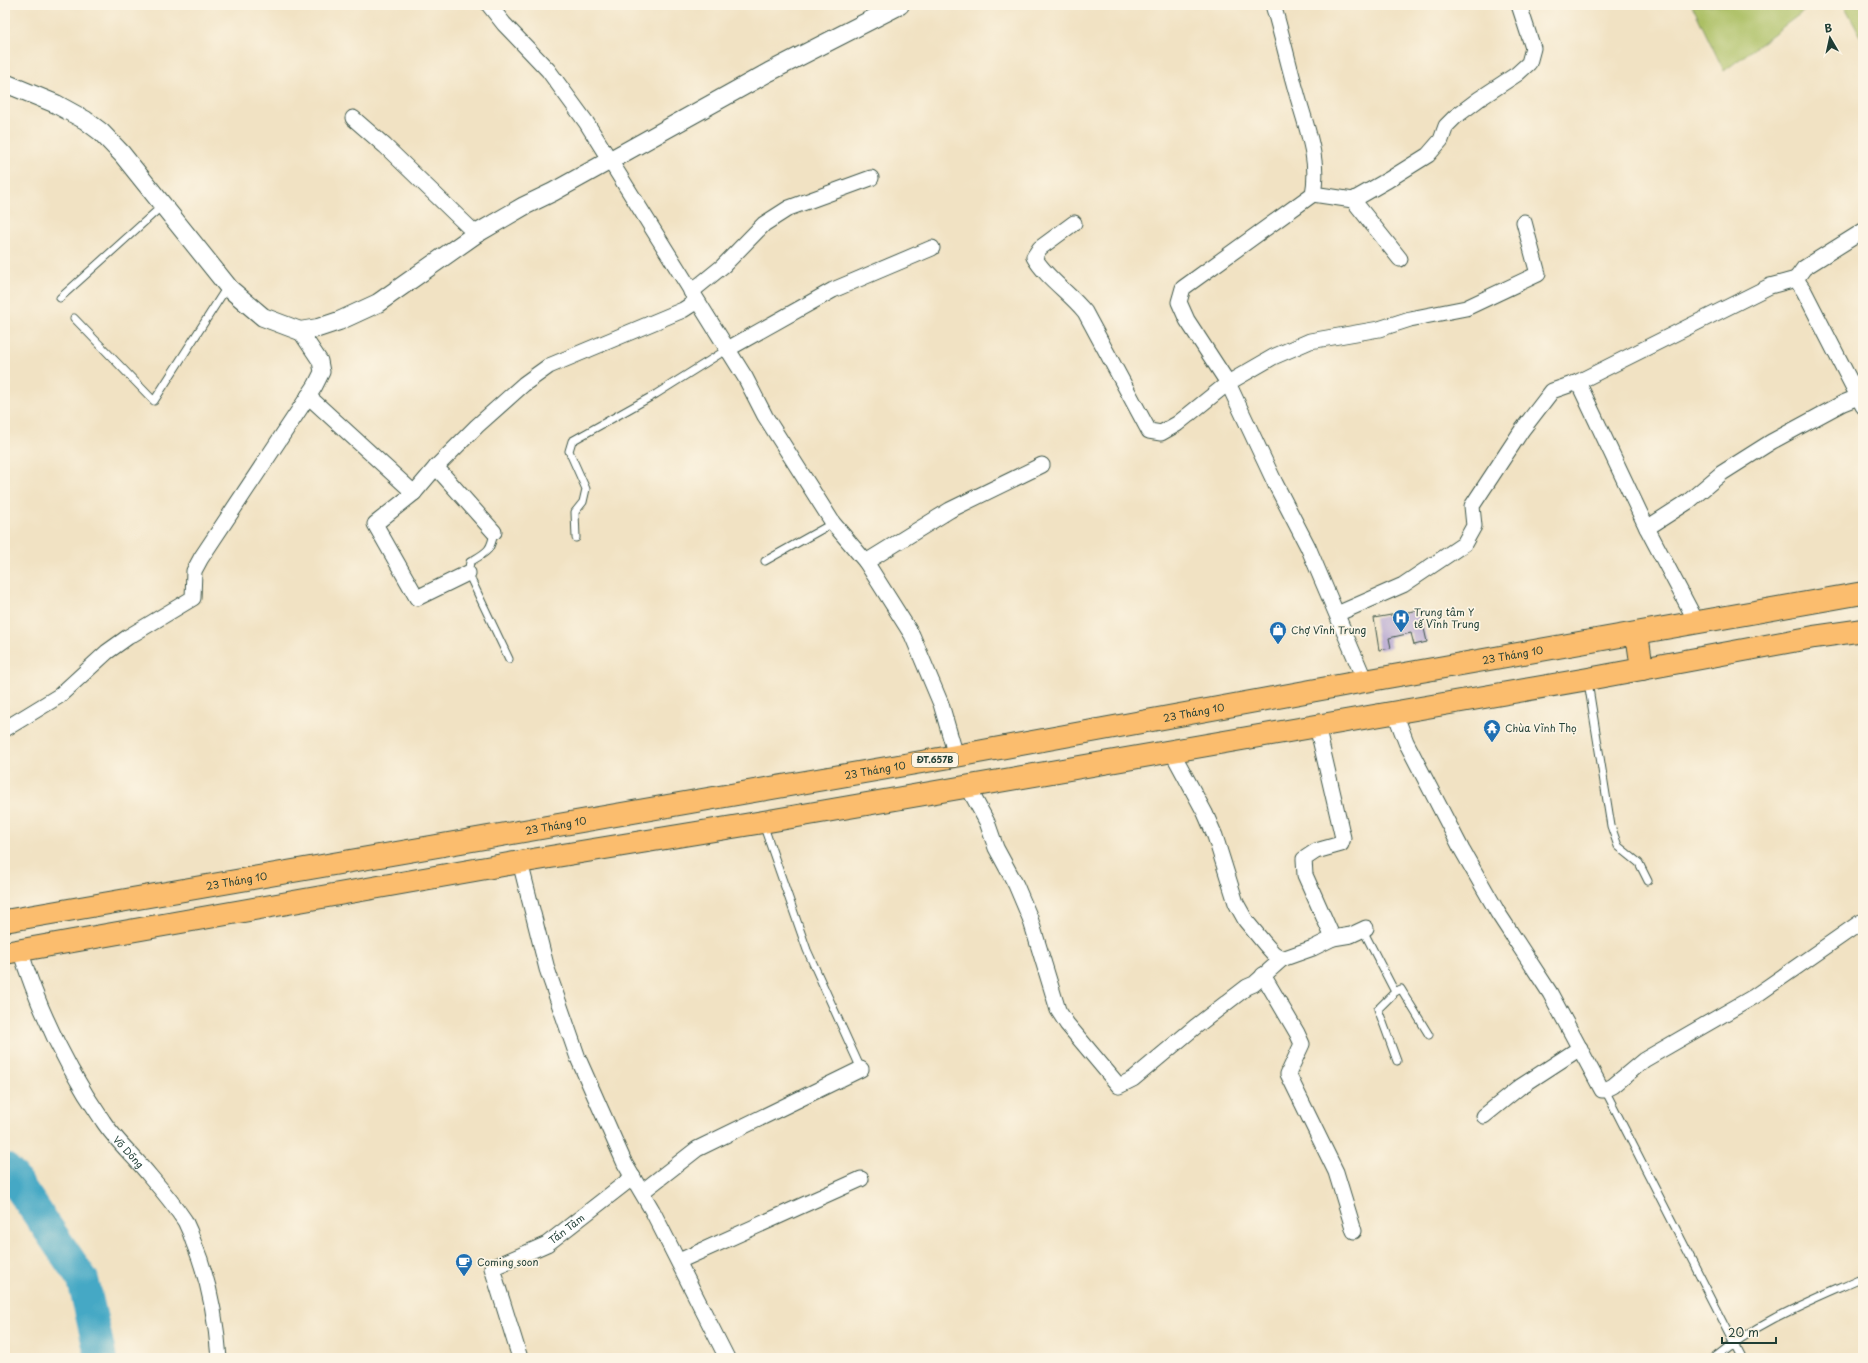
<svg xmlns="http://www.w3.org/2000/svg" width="1868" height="1363" viewBox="0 0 1868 1363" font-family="'Playpen Sans',sans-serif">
  <rect width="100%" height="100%" fill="#fcf5e5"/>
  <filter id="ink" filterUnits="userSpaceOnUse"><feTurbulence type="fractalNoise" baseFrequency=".025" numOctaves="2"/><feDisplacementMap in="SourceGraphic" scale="8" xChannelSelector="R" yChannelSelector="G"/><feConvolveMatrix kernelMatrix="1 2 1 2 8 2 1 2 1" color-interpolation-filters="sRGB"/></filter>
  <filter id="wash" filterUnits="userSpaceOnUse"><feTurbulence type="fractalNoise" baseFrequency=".012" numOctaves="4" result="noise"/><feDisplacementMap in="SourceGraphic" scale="16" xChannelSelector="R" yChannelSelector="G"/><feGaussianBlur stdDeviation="0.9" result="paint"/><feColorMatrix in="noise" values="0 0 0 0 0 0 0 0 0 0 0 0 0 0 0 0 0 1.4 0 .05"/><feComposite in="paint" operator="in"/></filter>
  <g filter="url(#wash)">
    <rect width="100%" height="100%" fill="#f1e2c3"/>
    <!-- green -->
    <path fill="#abbf64" stroke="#657e4c" d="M1692,5h120l-88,66z
      M1844,5h19v35z"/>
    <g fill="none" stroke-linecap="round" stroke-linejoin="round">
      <!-- river -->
      <path stroke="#45a8c5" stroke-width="32" d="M5,1169l7,7 71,104 18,78"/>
    </g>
    <g id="blocks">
      <!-- building -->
      <path fill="#ae9fcf" d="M1420,610l7,32 -13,3 -3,-12 -22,5 2,10 -12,2 -5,-32z"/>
    </g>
  </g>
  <g filter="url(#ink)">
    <use href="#blocks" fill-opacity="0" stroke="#3e5649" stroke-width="1"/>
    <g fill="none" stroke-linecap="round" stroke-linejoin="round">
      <defs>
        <path id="service" d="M60,298l102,-92
          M74,318l80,83 73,-114
          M1851,382l12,-5
          M494,532c-3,19 -7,20 -24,30l-2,11 41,86
          M576,538l-1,-26 8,-10 3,-13 -17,-38 3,-10 84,-47 70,-44
          M765,561l68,-38
          M1588,682l23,144 7,20 21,17 9,18
          M763,824l44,126 54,119
          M1366,928v8l29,56 6,-3 28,46
          M1395,992l-17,17 19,52
          M1605,1090l137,268
          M1715,1358c44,-37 97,-57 148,-80"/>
        <g id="minor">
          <path d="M489,5l15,19 44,46 38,52 159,255 20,39 68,107 33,39 46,73 29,69 15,52"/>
          <path d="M1273,5c9,29 15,59 24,89 9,33 23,65 16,100l-130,94 -4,14 8,18 41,63 47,100 33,64 57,134"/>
          <path d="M353,118l32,28 91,88"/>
          <path d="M1313,194l40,6 35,-20 40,-25 13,-15 5,-14 9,-9 24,-18 38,-25 12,-11 4,-15 -14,-43"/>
          <path d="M1353,200l47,59"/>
          <path d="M1074,223l-34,25 -6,9c12,21 36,36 51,55l64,119 12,2 16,-9 51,-41 45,-26 37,-16 69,-12 31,-10 56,-11 72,-34 -14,-52"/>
          <path d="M1796,279l8,-11 59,-37"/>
          <path d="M691,292l32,-26 41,-42 25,-16 82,-30"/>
          <path d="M726,350l107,-60 99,-42"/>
          <path d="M308,396l106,97"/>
          <path d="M436,467l58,65"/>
          <path d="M1647,528l42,-27 33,-28 49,-31 72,-39 15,-6"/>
          <path d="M866,562l84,-52 92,-45"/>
          <path d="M468,573l-51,25 -42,-74 39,-31 22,-26 41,-41 47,-42 25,-18 134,-56 14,-9"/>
          <path d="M1337,614l66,-29 61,-41 10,-18 -2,-20 50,-76 30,-39 26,-9"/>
          <path d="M1697,623l-50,-95 -69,-146 192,-96 26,-7 8,12 59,115"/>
          <path d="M1395,713l11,29 56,108 36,63 52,80 52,97h3l8,-4 31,-26 111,-64 106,-74"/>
          <path d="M5,729l54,-33 48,-44 21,-15 65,-39 1,-27 7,-13 114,-172 7,-14 -2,-11 -20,-30"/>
          <path d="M1172,752l33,61 10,23 21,67 10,18 19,23 8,9 9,6 31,-11 20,-10 -28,-63 -1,-16 12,-8 25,-7 2,-6 -26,-112"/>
          <path d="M968,787l19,35 9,26 20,37 14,33 28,92 9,14 52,62 14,-7 62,-52 52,-40 7,-3 28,-25"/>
          <path d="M520,862l27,107 31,89 47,106 27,46 75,148"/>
          <path d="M1333,938l18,-3 15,-7"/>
          <path id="s1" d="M20,950c19,60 47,119 83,171 13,20 32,36 47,55 12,14 25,30 35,45 3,6 6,13 8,20 16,38 23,76 26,117"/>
          <path d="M1263,975l34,58 5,11 -14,30 48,98 18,59"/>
          <path d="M1484,1116l36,-29 60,-39"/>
          <path d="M642,1192l55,-43 164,-80"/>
          <path d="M679,1261l182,-82"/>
          <path id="s2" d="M520,1358l-28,-90 55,-24 86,-67"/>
        </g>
        <path id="tertiary" d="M5,83l51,21 29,16 16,12 21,22 108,135 33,28 37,14 18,-3 21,-7 39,-18 98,-69 48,-28 29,-14 216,-120 131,-67"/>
        <g id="primary">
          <path d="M1637,634l5,35"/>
          <path id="s3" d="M5,921l951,-165 409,-75 498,-88"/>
          <path d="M5,953l515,-91 243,-40 825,-143 226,-42 49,-7"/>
        </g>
      </defs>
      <!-- service casing -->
      <use href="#service" stroke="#3e5649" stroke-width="9"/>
      <!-- minor casing -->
      <use href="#minor" stroke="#3e5649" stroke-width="17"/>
      <!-- tertiary casing -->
      <use href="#tertiary" stroke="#3e5649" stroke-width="20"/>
      <!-- primary casing -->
      <use href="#primary" stroke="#3e5649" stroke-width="24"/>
      <!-- service -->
      <use href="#service" stroke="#fff" stroke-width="7"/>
      <!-- minor -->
      <use href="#minor" stroke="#fff" stroke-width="15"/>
      <!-- tertiary -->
      <use href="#tertiary" stroke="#fff" stroke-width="18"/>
      <!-- primary -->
      <use href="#primary" stroke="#fbbd6e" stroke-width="22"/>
    </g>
  </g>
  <!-- icons -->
  <defs>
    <symbol id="hospital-pin" viewBox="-11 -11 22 30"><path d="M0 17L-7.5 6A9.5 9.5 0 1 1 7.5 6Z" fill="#1f6fb2" stroke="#fcf5e5"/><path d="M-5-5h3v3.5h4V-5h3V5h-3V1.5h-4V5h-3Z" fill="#fff"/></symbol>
    <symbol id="shop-pin" viewBox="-11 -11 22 30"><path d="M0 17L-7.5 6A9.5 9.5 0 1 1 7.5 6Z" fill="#1f6fb2" stroke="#fcf5e5"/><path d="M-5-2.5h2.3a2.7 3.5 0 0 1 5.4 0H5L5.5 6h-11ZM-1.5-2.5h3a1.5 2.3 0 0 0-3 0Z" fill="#fff"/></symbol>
    <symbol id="temple-pin" viewBox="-11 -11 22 30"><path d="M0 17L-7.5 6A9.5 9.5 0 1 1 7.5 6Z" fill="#1f6fb2" stroke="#fcf5e5"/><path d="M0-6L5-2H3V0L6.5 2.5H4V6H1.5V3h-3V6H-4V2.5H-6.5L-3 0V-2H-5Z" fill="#fff"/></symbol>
    <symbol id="cafe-pin" viewBox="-11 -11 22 30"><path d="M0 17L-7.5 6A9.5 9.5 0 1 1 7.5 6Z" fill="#1f6fb2" stroke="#fcf5e5"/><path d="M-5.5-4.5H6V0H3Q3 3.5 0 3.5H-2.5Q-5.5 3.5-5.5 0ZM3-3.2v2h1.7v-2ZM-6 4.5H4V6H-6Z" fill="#fff"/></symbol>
  </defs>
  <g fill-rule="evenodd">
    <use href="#hospital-pin" x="1391" y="608" width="20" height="27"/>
    <use href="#shop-pin" x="1268" y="620" width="20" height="27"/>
    <use href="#temple-pin" x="1482" y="718" width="20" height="27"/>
    <use href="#cafe-pin" x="454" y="1252" width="20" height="27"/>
  </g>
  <g text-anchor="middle" stroke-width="3.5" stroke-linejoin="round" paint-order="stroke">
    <!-- shield labels -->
    <rect fill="#fcf5e5" stroke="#617469" stroke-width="1" x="912" y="753" width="46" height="14" rx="3"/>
    <g font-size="9" font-weight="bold" fill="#1f3d34">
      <text x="935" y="763">ĐT.657B</text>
    </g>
    <!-- poi labels -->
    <g font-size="10" fill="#1f3d34" stroke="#fcf5e5" text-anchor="start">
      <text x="1414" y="616">Trung tâm Y<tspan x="1414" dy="12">tế Vĩnh Trung</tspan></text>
      <text x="1291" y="634">Chợ Vĩnh Trung</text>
      <text x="1505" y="732">Chùa Vĩnh Thọ</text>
      <text x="477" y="1266">Coming soon</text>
    </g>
    <!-- street labels -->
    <g font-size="10" fill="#1f3d34" stroke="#fcf5e5">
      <text dy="4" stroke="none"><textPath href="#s3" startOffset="1531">23 Tháng 10</textPath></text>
      <text dy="4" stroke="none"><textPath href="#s3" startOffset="1207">23 Tháng 10</textPath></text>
      <text dy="4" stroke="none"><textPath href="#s3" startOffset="883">23 Tháng 10</textPath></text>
      <text dy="4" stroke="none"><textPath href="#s3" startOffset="559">23 Tháng 10</textPath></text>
      <text dy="4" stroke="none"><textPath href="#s3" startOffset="235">23 Tháng 10</textPath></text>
      <text dy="4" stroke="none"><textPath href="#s1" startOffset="231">Võ Dõng</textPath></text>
      <text dy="4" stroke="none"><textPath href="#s2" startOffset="179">Tấn Tâm</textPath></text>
    </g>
  </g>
  <!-- margin -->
  <rect width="1868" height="1363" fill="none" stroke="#fcf5e5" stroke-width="20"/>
  <!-- north arrow -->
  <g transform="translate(1830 38) rotate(351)" stroke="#fcf5e5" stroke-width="3" paint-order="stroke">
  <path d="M0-3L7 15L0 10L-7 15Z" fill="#1f3d34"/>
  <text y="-6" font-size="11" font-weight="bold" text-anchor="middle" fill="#1f3d34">B</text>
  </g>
  <!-- scale -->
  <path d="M1722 1337v6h54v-6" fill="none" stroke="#1f3d34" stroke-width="2"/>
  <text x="1728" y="1337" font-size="12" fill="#1f3d34" stroke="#fcf5e5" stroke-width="3" paint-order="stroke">20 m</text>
</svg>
